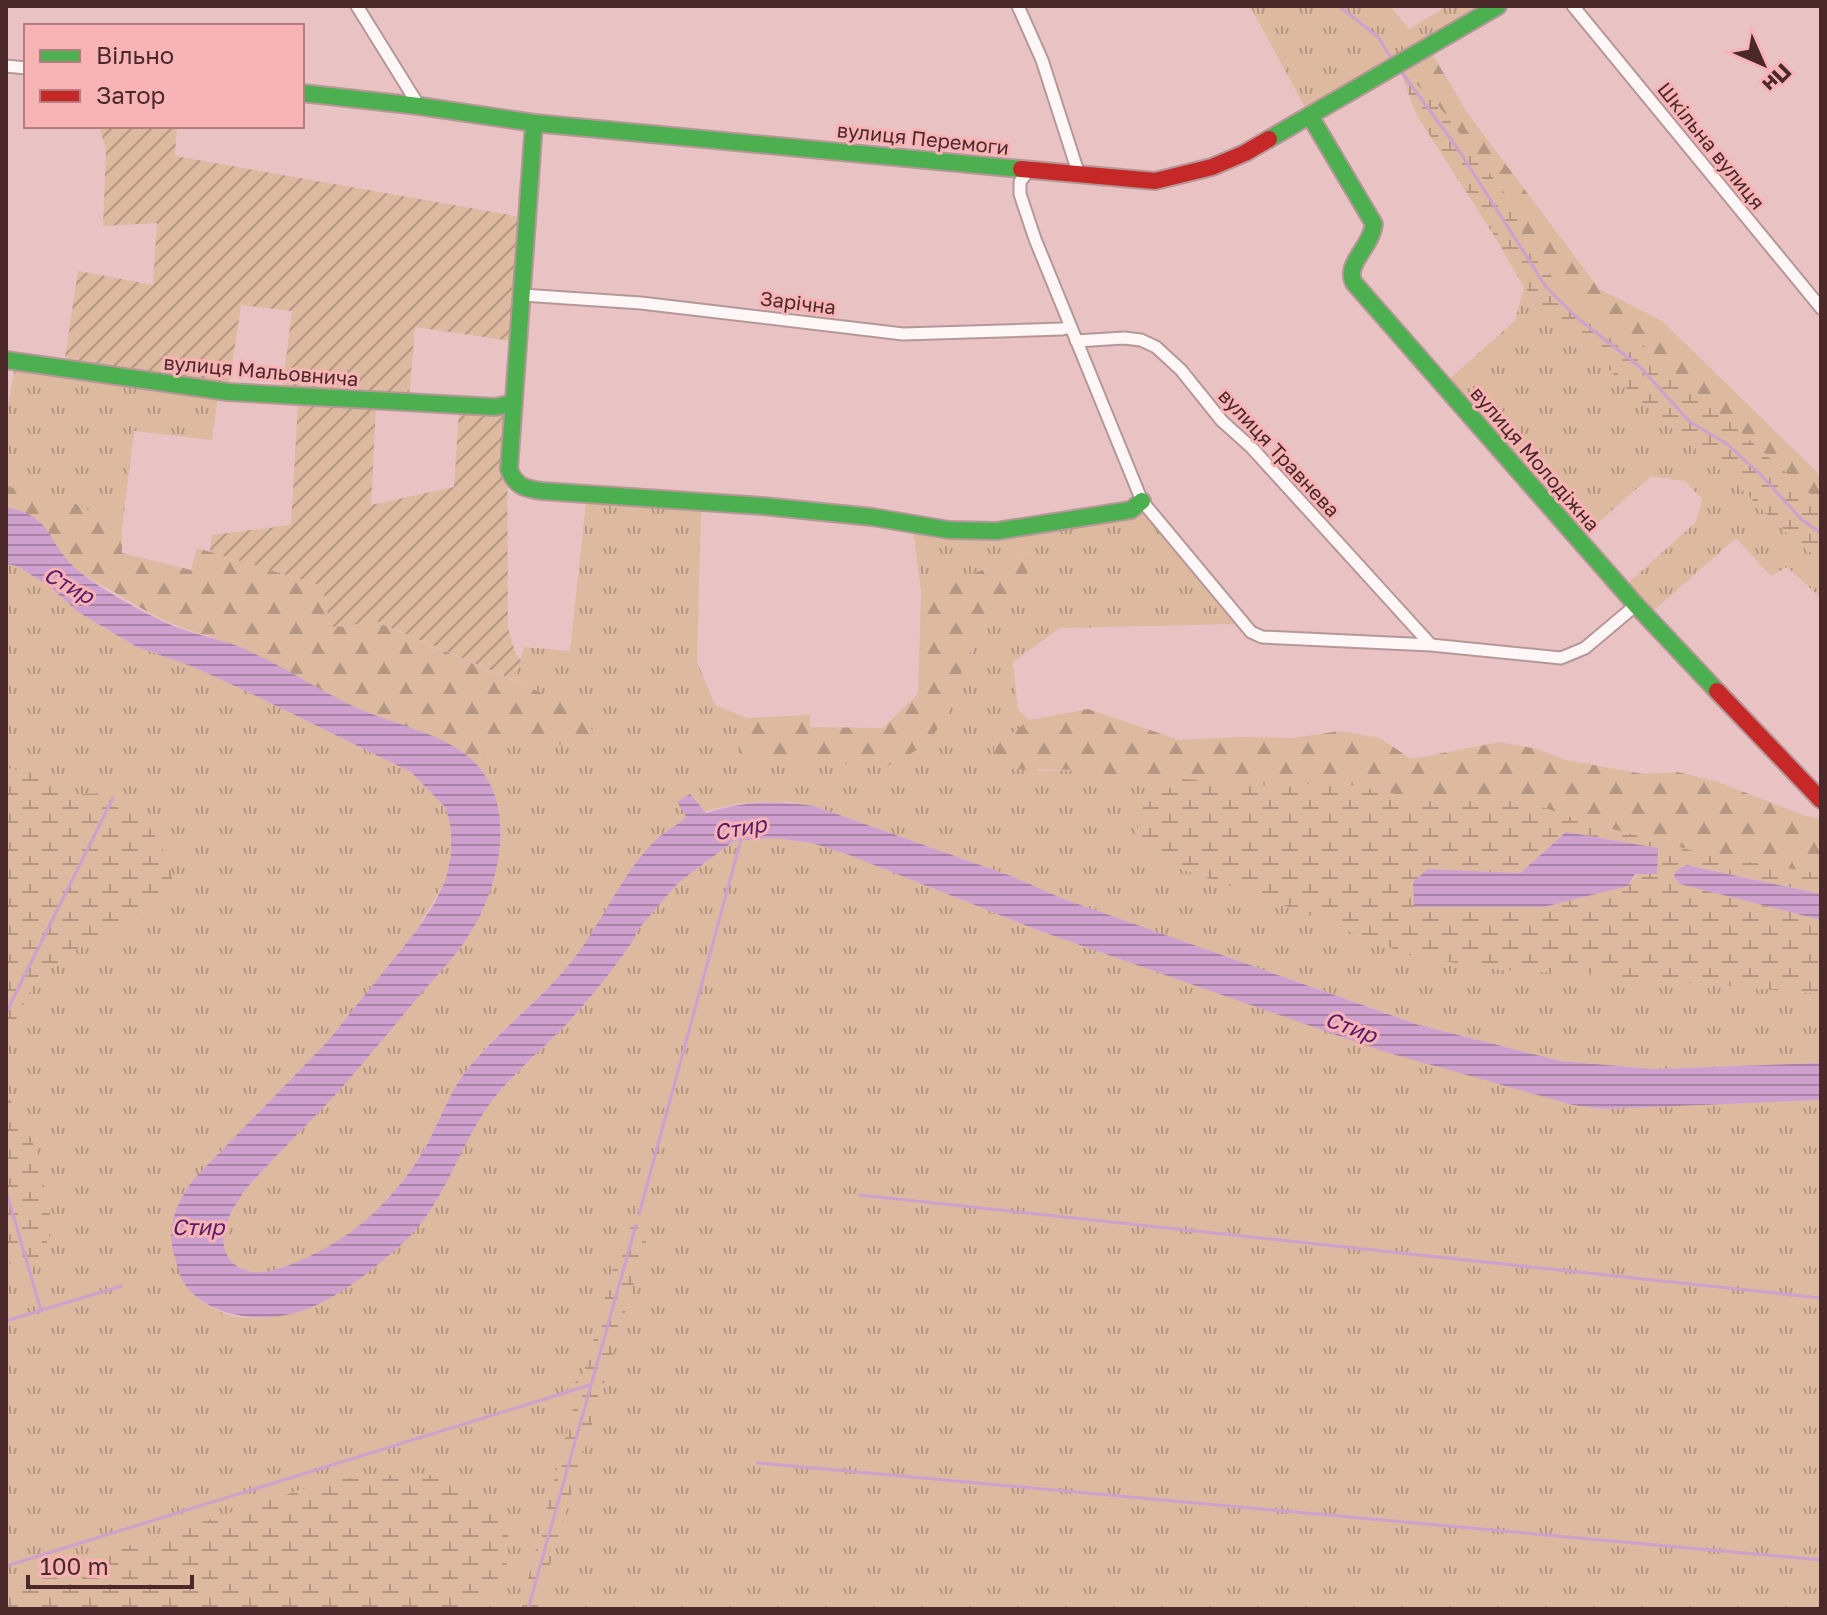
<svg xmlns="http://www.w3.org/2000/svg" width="1827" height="1615" viewBox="0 0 1827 1615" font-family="'Golos Text',sans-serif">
  <defs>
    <pattern id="grass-tufts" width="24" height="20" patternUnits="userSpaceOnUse" patternTransform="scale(2)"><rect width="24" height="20" fill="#dcb99f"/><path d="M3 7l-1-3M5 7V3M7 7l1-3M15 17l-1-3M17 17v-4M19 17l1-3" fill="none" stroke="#b49682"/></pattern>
    <pattern id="forest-firs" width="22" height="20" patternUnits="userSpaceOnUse" patternTransform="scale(2)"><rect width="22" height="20" fill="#dcb99f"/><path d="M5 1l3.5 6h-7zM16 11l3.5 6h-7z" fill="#b49682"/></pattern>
    <pattern id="wetland-marsh" width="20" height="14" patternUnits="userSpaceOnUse" patternTransform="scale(2)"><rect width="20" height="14" fill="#dcb99f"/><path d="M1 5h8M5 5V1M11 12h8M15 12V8" fill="none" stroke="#b49682"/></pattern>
    <pattern id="garden-furrows" width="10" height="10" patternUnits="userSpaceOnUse" patternTransform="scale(2)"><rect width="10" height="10" fill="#dcb99f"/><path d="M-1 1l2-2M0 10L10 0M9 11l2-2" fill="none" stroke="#b49682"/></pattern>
    <pattern id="water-rules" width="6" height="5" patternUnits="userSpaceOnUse" patternTransform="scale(2)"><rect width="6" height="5" fill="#cea0ce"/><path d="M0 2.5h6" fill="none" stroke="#a982a7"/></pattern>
  </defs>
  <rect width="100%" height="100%" fill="#e9c2c4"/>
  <!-- grass -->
  <path fill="url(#grass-tufts)" d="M1250,6h140l19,23 38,-23h40l-180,105z
    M1524,287l35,39 45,38 24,26 103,89 67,65 23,15v39l-34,-31 -16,9 -35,-38 -84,74 -25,-28 69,-62 6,-23 -17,-18 -34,-5 -68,60 -136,-155 68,-60z
    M15,367l203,29 -6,44 -78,-9 -12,98c-37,-22 -72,-41 -116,-42v-69z
    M586,502l115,9 -4,151 18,43 32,13 -9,22 45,19 31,-2 27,7h23l20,4 65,-58 17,-51 14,-23 46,-49 2,-34 -107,39 -8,-63 45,9 84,-8 102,-16 93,110 -177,4 -47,34 5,48 11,10 -35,27 45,24 48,-1 25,5 71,4 -40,27 13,55 94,31 159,63 83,14 106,6 223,19v69l-167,6 -94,-8 -140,-36 -359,-127 -47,-21 -200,-71 -24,-4h-34l-22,2 -48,12 -4,7 -21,12c-31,45 -60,93 -95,134 -31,35 -70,63 -98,100 -19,25 -28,53 -44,80 -14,25 -36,51 -57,71 -22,20 -72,48 -102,52 -28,3 -47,-16 -40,-44 3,-14 12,-26 20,-38l134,-146 86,-104 14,-24 13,-31 7,-34 2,-25 -7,-30 -8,-20 2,-23 75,-51 -52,-23 10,-19 2,-13 47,4z
    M6,564l11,2 32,20 29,26 59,35 54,19 55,25 165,81 35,36 5,21v25l-5,25 -29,51 -89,111 -136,140c-20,32 -28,55 -10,90 4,8 8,19 15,26 60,55 158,-10 205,-53 40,-36 58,-104 93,-147 21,-25 45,-46 68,-69 26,-28 50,-58 71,-90l2,-6 42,-49 56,-42 41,-3 37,5 37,12 191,76 169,59 83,29 281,86 30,4 218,-9v509h-1284l111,-373 -25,-3 -39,141 -19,18 10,10 -55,207h-45l2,-1 -142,-129 -329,106v-324l24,13 -9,-157 -15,-23v-54l30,-61 39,-29 66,-29 -23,-129 -49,3 -27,-20 -36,-6z"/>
  <!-- forest -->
  <path fill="url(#forest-firs)" d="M1431,52l37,62 131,175 63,32 159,155v28l-175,-157 -35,-15 -42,-33 -42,-55 -20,-48 -73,-96 -34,-30z
    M6,487c44,1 79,20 116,42v24l69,17 6,-22 126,38 27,40 22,-6 191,82 33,31 -2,13 -89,-4 -17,11 -2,23 -18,-19 -26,-15 -88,-35 -145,-71c-38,-9 -67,-27 -100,-47 -11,-6 -22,-12 -32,-19 -29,-23 -27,-54 -71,-63z
    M1029,553l-3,34 -46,49 -14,23 -17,51 -21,34 -44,24 -20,-4h-23l-26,-7 -32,2 -44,-6 -1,-13 9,-22 63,-3v12l73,1 35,-34 3,-102z
    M1088,709l91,31 62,-3 52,1 47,-7 40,7 31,21 89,-17 37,7 29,11 77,14 35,-2 40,10 88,34 15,3v55l-112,-19 -127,-34 -57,-20h-96l-102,-21 -34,7 -181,-12 -25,-5 -94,-1 1,-22 35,-27z"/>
  <!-- wetland -->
  <path fill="url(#wetland-marsh)" fill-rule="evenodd" d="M1400,70l34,30 73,96 20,48 42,55 42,33 35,15 175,157v55l-23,-15 -67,-65 -103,-89 -24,-26 -45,-38 -35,-39 -34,-58 -74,-115z
    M8,768l34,7 27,20 49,-3c27,30 52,53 55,94l-32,35 -66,29 -39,29 -30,61z
    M1183,779l110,8 34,-7 102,21h96l57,20 127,34 112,19v20l-133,-29 -8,19 141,36v74l-223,-19 -106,-6 -83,-14 -159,-63 -94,-31 -20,-27 7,-28zM1566,832l92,16 -30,38 -83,21h-131l14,-38 92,4z
    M6,1094l15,23 17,37 15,76 -23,44 -24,-13z
    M636,1225l12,11 -111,373h-17l55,-207 -10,-10 19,-18 39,-142z
    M421,1473l46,12 42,43 -3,46 -29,34 -471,1v-24l329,-106z"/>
  <!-- garden -->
  <path fill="url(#garden-furrows)" d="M177,126l-2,30 346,61 -9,124 -97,-14 -6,71 -127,-8 10,-79 -51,-6 -12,82 -165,-23 14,-93 75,14 4,-62 -54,3 3,-76 -6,-21z
    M298,403l78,4 -5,98 83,-18 5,-76 48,-1 1,218 8,27 5,5 -10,19 -138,-59 -23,6 -20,1 -7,-41 -113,-34 2,-17 79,-10z"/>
  <!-- water -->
  <path fill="url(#water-rules)" d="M6,507c48,10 39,33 69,61 21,19 77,50 104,60 25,9 51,13 74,25 35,16 67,38 102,54 34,16 87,26 115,51 45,40 33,109 10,158 -16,32 -43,59 -66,86 -26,31 -51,62 -78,92 -30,32 -62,63 -91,96 -8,12 -16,24 -20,38 -7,27 11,47 39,44 30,-4 80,-32 102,-52 22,-19 43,-45 58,-70 16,-28 25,-59 46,-84 30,-36 68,-64 98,-100 27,-32 44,-72 70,-106 7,-8 16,-20 25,-26 8,-7 17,-9 23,-18l-9,-14 13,-8 16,19c37,-12 70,-13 108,-7l200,71 47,21 358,127 141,36 94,8 167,-6v37l-218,9 -30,-4 -191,-54 -342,-120 -191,-76 -37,-12 -37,-5 -41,3 -56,42 -42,49 -1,6c-22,32 -46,62 -72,90 -23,23 -48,44 -68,69 -37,46 -48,107 -94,148 -30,26 -67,57 -106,68 -36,10 -88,4 -111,-30 -4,-6 -6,-15 -8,-22 -4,-11 -6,-26 -4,-36 3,-17 11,-30 20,-44l136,-140 89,-111 17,-26 12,-25 5,-25v-25l-5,-21 -35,-36 -165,-81 -55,-25 -54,-19 -59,-35 -29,-26 -32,-20 -11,-2z
    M1566,832l92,16 -1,26h-22l-7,12 -84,21h-130l-1,-25 15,-13 92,4z
    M1687,865l134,29v26l-141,-36 -6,-8 3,-6z"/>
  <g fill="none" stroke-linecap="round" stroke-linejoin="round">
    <!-- stream -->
    <path stroke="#cea0ce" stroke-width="3" d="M1339,6l39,31 14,22
      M1400,70l58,79 88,138 30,30 64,50 50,55 37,22 35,32 40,44 19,13
      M6,1013l107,-215
      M6,1190l35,121
      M860,1195l961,103
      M639,1214l103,-378
      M6,1321l115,-35
      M758,1463l1063,97
      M6,1566l584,-181
      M528,1609l108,-384"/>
    <defs>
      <path id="street" d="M357,6l62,100
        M1018,6l24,54 37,115
        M1573,6l248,302
        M6,66l20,2
        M1029,170l-9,12v12l15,45 107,262 109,131 11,5 169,8 130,13 24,-10 51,-43
        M522,295l119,8 262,31 159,-5 9,-2
        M1076,341l48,-3 17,2 15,7 25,23 41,51 30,27 179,197"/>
      <path id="fast" d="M302,93l117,13 115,17 487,46
        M1310,116l64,108c-3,24 -30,40 -20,59l282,322 81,86
        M534,123l-25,346c6,17 16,20 33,22l220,15 110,11 77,13 48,1 134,-21 11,-9
        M1269,139l229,-133
        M6,360l222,32 267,15 19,-4"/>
      <path id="jam" d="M1021,169l134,12 57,-14 33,-14 24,-14
        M1717,691l104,109"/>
    </defs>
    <!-- street casing -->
    <use href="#street" stroke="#b69798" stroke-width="15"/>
    <!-- fast casing -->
    <use href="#fast" stroke="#b69798" stroke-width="20"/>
    <!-- jam casing -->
    <use href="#jam" stroke="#b69798" stroke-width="20"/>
    <!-- street -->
    <use href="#street" stroke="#fcf6f6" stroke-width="11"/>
    <!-- fast -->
    <use href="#fast" stroke="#4caf50" stroke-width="16"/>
    <!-- jam -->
    <use href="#jam" stroke="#c62828" stroke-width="16"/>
  </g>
  <g text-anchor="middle" stroke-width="6" stroke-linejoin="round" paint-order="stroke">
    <!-- street labels -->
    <g font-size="20" fill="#4b292b" stroke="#f8b3b5">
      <text transform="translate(923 139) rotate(6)" y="7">вулиця Перемоги</text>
      <text transform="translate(1711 146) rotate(51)" y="7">Шкільна вулиця</text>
      <text transform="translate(798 303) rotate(7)" y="7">Зарічна</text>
      <text transform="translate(261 371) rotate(5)" y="7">вулиця Мальовнича</text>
      <text transform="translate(1279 453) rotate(47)" y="7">вулиця Травнева</text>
      <text transform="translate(1535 459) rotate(49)" y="7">вулиця Молодіжна</text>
    </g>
    <!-- water labels -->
    <g font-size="22" font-style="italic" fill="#581c6b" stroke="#f8b3b5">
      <text transform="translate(69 585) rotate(29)" y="8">Стир</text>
      <text transform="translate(740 828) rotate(-10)" y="8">Стир</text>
      <text transform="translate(1351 1027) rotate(20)" y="8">Стир</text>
      <text x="198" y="1235">Стир</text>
    </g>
  </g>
  <!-- border -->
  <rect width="1827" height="1615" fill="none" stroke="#4b292b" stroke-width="16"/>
  <!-- legend -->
  <rect x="24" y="24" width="280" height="104" fill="#f8b3b5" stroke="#b37c7e" stroke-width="2"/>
  <rect x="40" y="50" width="40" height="12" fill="#4caf50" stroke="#b37c7e" stroke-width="2"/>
  <text x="96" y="64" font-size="24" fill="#4b292b">Вільно</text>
  <rect x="40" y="90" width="40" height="12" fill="#c62828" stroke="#b37c7e" stroke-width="2"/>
  <text x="96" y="104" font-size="24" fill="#4b292b">Затор</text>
  <!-- north arrow -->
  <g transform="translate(1763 64) rotate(135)" stroke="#f8b3b5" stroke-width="6" paint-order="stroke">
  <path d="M0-6L14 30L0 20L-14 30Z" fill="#4b292b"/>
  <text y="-12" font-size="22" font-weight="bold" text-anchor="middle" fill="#4b292b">Пн</text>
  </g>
  <!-- scale -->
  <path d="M28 1575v12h164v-12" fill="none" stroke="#4b292b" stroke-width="4"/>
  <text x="40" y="1575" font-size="24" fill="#4b292b" stroke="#f8b3b5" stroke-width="6" paint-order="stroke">100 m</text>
</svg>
